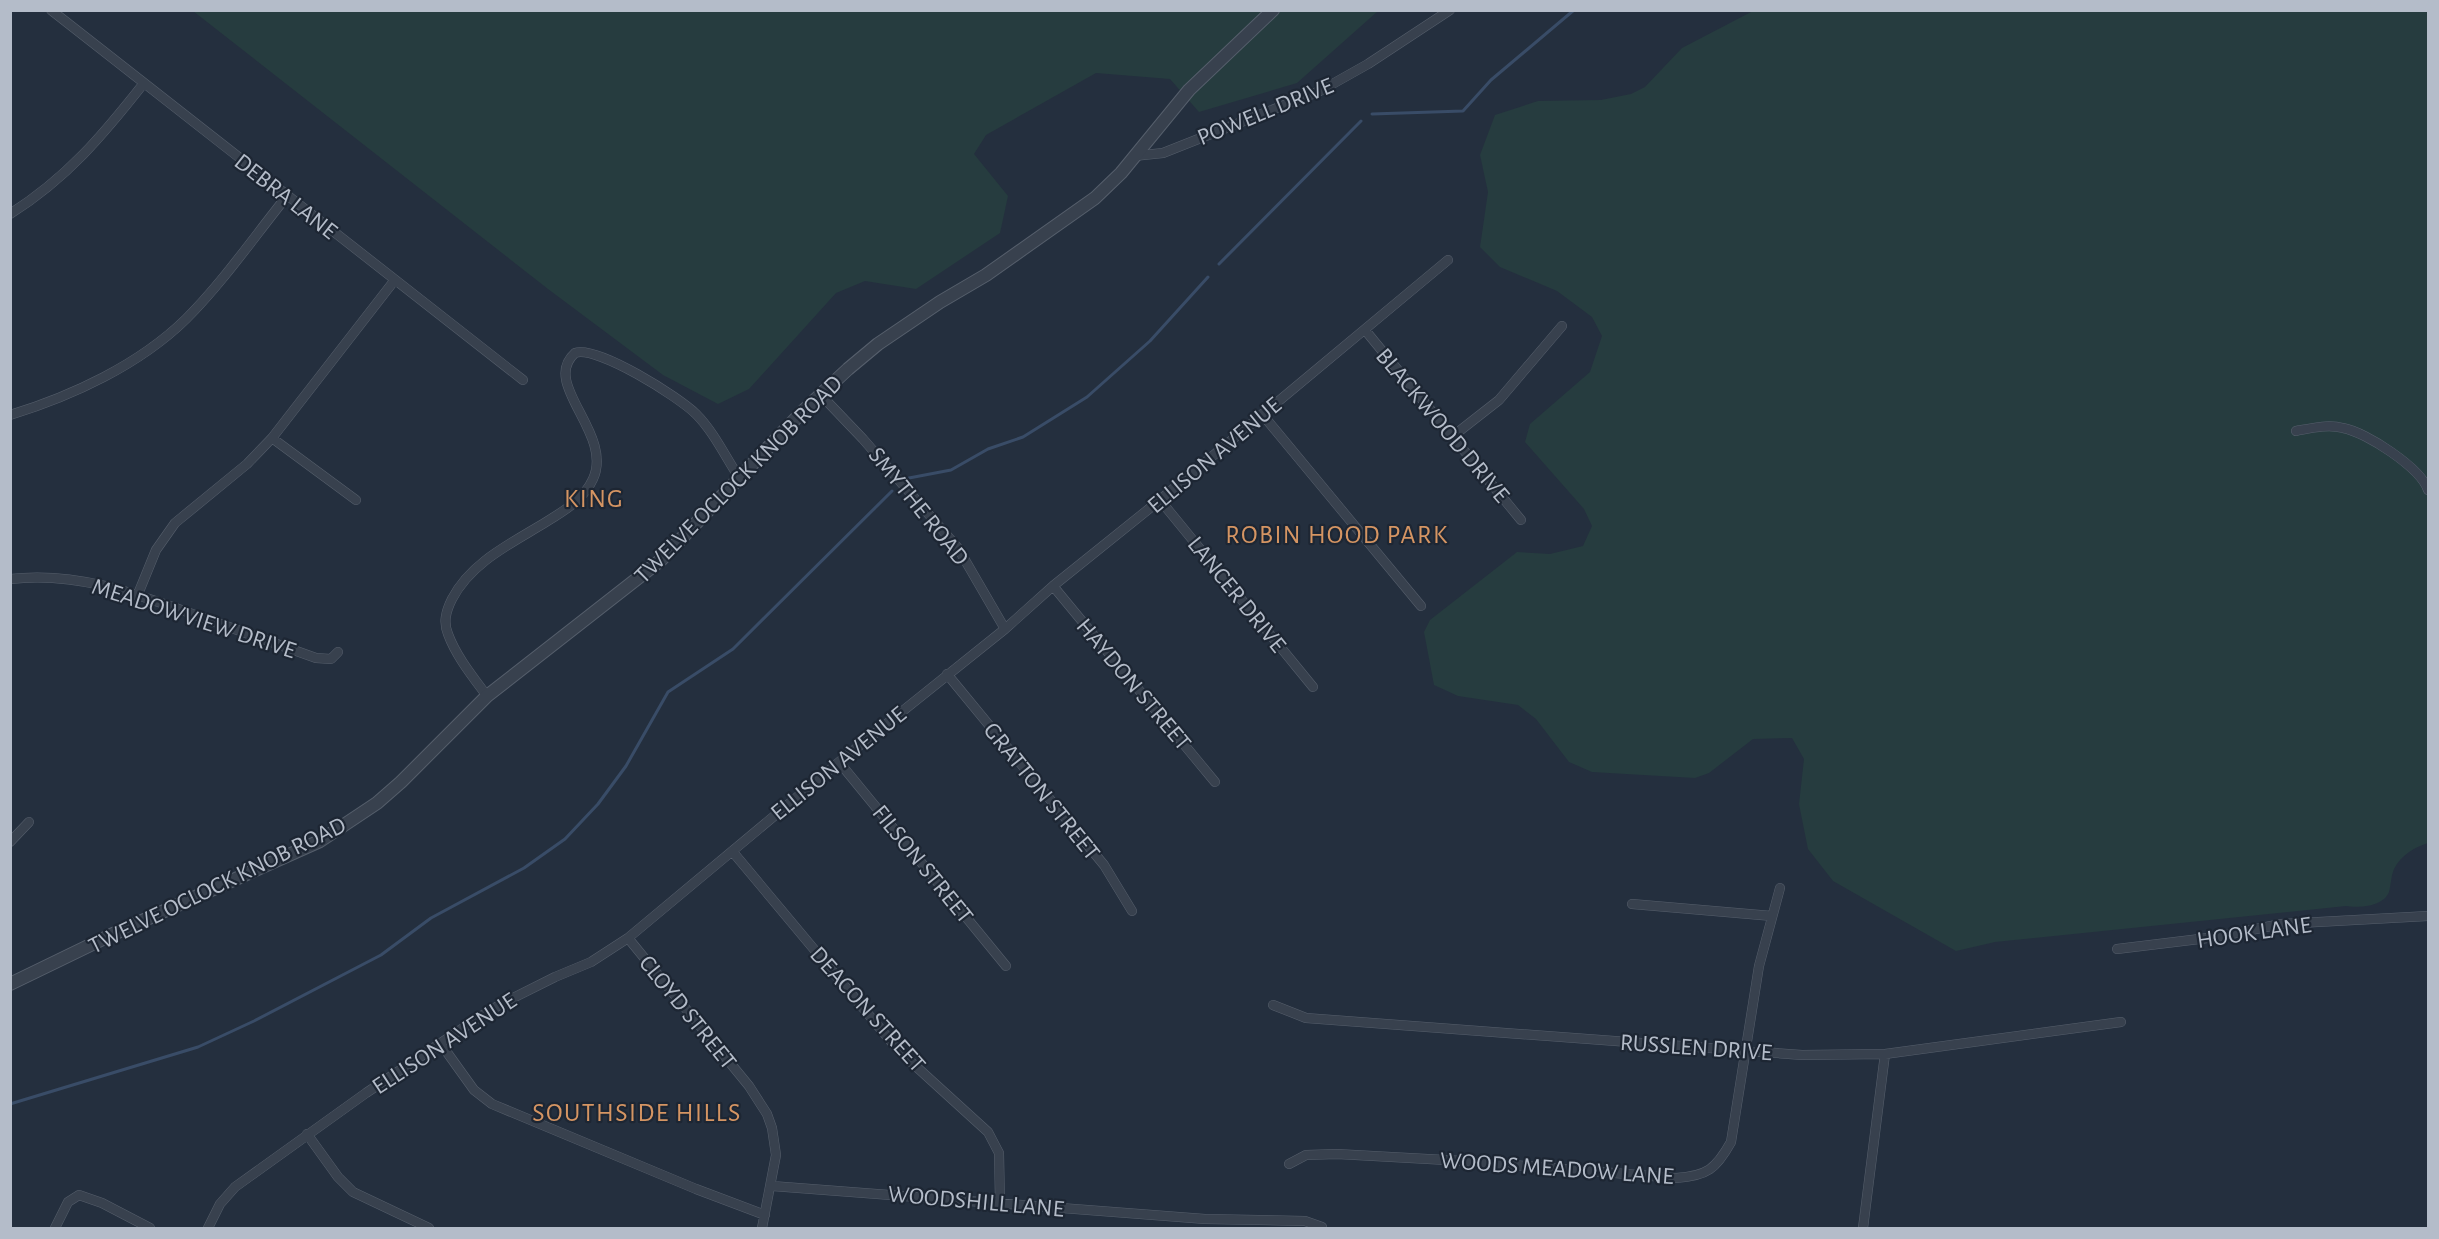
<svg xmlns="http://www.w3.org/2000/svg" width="2439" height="1239" viewBox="0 0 2439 1239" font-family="'Alegreya Sans',sans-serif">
  <rect width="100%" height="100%" fill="#242f3e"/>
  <!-- green -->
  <path fill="#263c3f" d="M193,11h1185l-81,72 -98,29 -29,-33 -74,-6 -110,62 -12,19 34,42 -8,37 -84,56 -51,-8 -29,12 -87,96 -31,15 -55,-29 -115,-86z
    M1753,11h675v832c-13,4 -27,12 -34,26 -3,7 -3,16 -5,23 -6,15 -31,16 -43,14l-351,36 -39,9 -123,-70 -25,-32 -9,-45 5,-45 -12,-21 -39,1 -44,34 -14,5 -103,-6 -23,-10 -33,-43 -18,-14 -60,-9 -24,-11 -10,-53 6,-12 87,-68 33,2 33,-8 9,-20 -8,-17 -59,-67 5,-18 60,-52 12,-36 -10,-19 -35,-26 -57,-24 -20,-20 8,-55 -8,-37 15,-40 43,-14 63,-1 30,-6 14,-7 37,-39z"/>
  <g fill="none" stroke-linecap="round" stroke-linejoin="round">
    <!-- stream -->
    <path stroke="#394c67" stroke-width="3" d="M1372,114l91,-3 28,-31 83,-70
      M1219,264l142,-143
      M909,478l42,-8 37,-21 35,-12 64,-40 63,-56 58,-64
      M10,1104l188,-57 56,-26 127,-66 50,-37 93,-50 41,-29 33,-35 28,-38 42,-74 65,-43 159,-158"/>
    <defs>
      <path id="minor" d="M51,10l472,370
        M1134,156l29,-3 157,-62 48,-27 82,-54
        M10,214c57,-36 93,-79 134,-131
        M1365,330l156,190
        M820,394l43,45 95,109 47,81
        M1262,414l159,192
        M10,415c62,-19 129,-50 176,-96 37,-37 68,-82 101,-123
        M2296,431c16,-3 32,-7 47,-3 23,4 78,40 85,62
        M1453,436l46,-36 63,-74
        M272,438l84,62
        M1160,500l153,187
        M10,579c67,-8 127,15 188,37 40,14 79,28 118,42l15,1 7,-7
        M1053,586l162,196
        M138,594l18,-44 19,-27 72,-59 25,-26 122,-157
        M947,674l157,191 28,46
        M487,696c-14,-19 -31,-40 -39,-62 -5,-12 -2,-23 4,-35 19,-37 60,-56 94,-77 18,-11 38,-23 47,-43 21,-46 -53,-95 -18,-126 22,-8 104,44 121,61 18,18 30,44 44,65
        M839,762l167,204
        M10,842l19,-20
        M732,851l167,200 89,81 11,21 1,50
        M1632,904l140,12
        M628,938l121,148 18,28 5,14 4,27 -14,73
        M2117,949l99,-12 65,-13 147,-8
        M1273,1005l33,13 496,37 83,-1 236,-32
        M441,1044l33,46 18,14 204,85 69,26
        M307,1134l31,43 15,15 76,36
        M1289,1164l17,-9 31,-1 127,7 212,17c31,-2 40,-9 55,-36l28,-176 21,-78
        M772,1186l433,33 100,2 17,6
        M55,1228l13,-26 11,-7 23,8 48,25
        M208,1228l12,-24 15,-17 131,-94 112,-75 23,-14 54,-27 36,-15 37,-24 211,-176 166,-133 48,-43 102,-82 293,-244
        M1863,1228l22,-174"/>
      <path id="tertiary" d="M10,984l101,-49 209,-94 57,-38 24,-21 86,-86 174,-136 142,-149 45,-42 30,-25 62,-42 46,-27 109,-77 26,-25 68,-83 84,-80"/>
    </defs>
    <!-- minor casing -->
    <use href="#minor" stroke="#565f6c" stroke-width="10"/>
    <!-- tertiary casing -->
    <use href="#tertiary" stroke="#565f6c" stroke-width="14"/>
    <!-- minor -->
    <use href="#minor" stroke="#38414e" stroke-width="9"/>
    <!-- tertiary -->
    <use href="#tertiary" stroke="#38414e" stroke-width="12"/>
  </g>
  <g text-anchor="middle" stroke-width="4.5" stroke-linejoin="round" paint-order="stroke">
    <!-- street labels -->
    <g font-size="24" fill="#b4bcc9" stroke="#1d2633">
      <text transform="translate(1265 111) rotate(-22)" y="8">POWELL DRIVE</text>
      <text transform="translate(286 196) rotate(38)" y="8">DEBRA LANE</text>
      <text transform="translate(1443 425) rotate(50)" y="8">BLACKWOOD DRIVE</text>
      <text transform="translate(1214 455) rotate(-40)" y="8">ELLISON AVENUE</text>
      <text transform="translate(738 479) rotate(-45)" y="8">TWELVE OCLOCK KNOB ROAD</text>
      <text transform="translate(919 506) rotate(51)" y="8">SMYTHE ROAD</text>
      <text transform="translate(1237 594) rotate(51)" y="8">LANCER DRIVE</text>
      <text transform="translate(194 618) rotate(18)" y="8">MEADOWVIEW DRIVE</text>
      <text transform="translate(1134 684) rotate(50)" y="8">HAYDON STREET</text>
      <text transform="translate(838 763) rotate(-39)" y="8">ELLISON AVENUE</text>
      <text transform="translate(1042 791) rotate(51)" y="8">GRATTON STREET</text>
      <text transform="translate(923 864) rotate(51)" y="8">FILSON STREET</text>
      <text transform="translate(217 885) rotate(-26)" y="8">TWELVE OCLOCK KNOB ROAD</text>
      <text transform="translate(2254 932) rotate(-8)" y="8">HOOK LANE</text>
      <text transform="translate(868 1009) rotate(48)" y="8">DEACON STREET</text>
      <text transform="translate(688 1012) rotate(51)" y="8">CLOYD STREET</text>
      <text transform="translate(444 1043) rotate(-33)" y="8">ELLISON AVENUE</text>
      <text transform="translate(1696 1047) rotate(4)" y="8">RUSSLEN DRIVE</text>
      <text transform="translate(1557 1168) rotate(4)" y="8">WOODS MEADOW LANE</text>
      <text transform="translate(976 1201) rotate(5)" y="8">WOODSHILL LANE</text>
    </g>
    <!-- neighbourhood labels -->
    <g font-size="26" letter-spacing="1.5" fill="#d59563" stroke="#1d2633">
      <text x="594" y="507">KING</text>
      <text x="1337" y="543">ROBIN HOOD PARK</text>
      <text x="637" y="1121">SOUTHSIDE HILLS</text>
    </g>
  </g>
  <!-- border -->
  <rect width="2439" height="1239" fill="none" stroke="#b4bcc9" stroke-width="24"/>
</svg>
